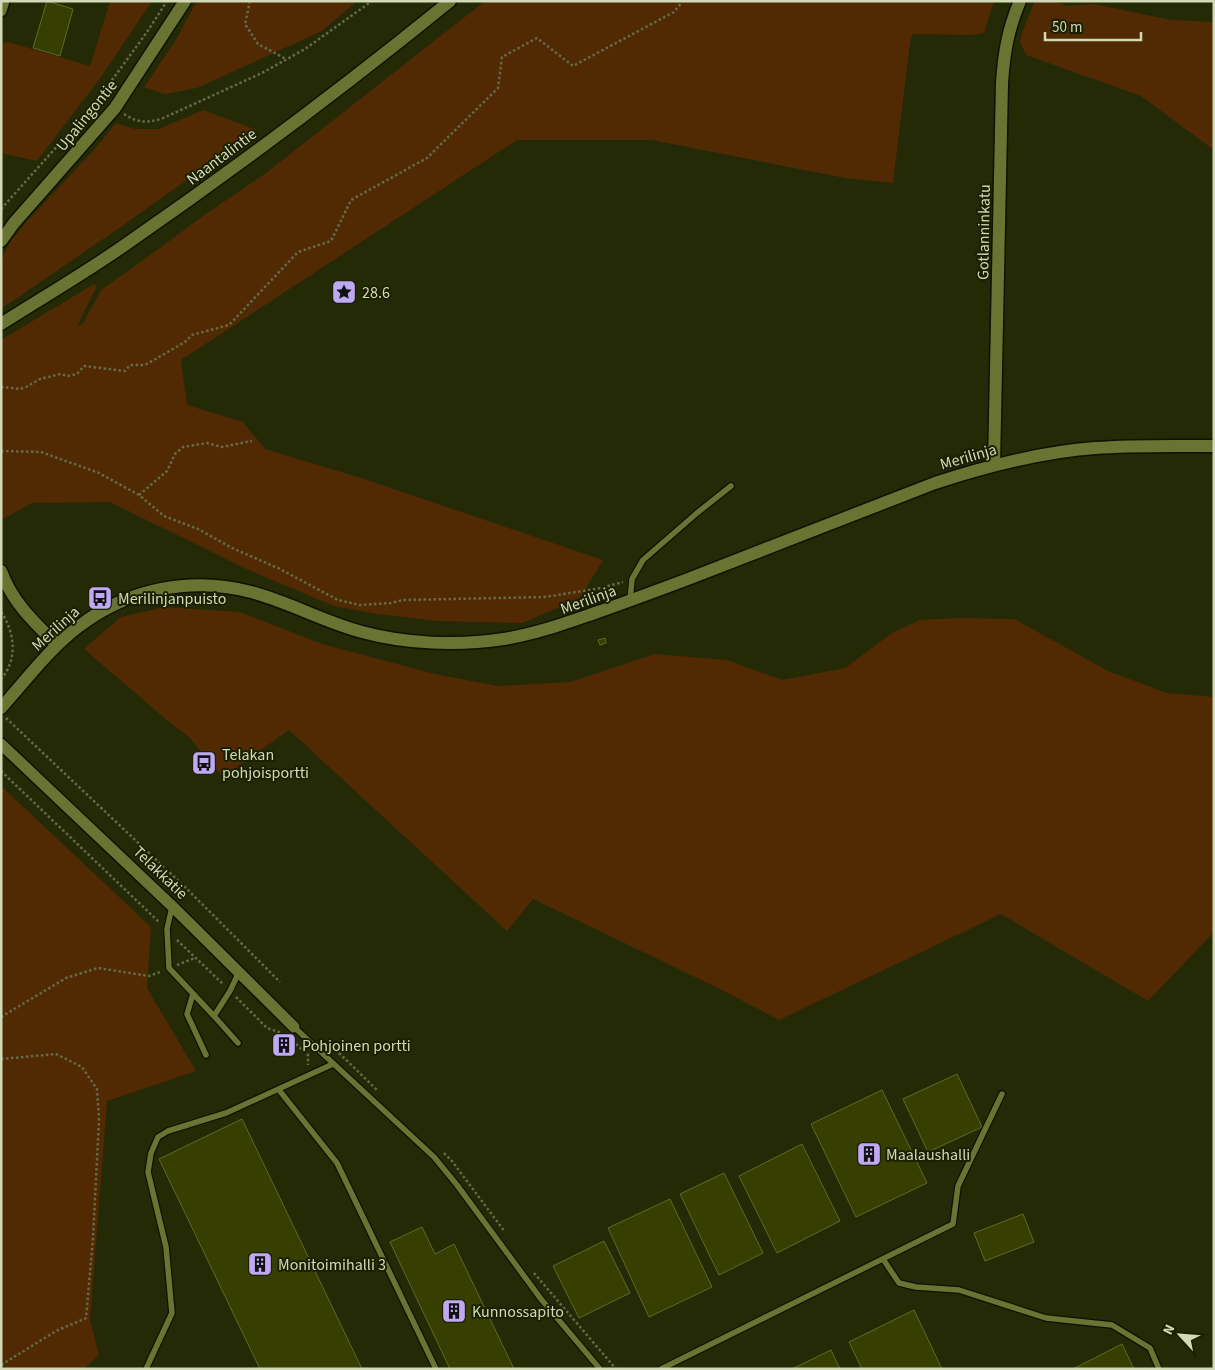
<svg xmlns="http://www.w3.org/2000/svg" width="1215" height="1370" viewBox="0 0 1215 1370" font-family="'Source Sans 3',sans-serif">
  <rect width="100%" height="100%" fill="#242a06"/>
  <!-- green -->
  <path fill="#512a04" d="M110,1h42l-51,76 -64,84 -36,-8v-109l7,-2 82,24z
    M197,1h160l-35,30 -125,57 -32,6 -21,-7 30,-44z
    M485,1h509l-10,32 -13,2 -58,-1 -3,8 -17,141 -48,-5 -193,-38h-135l-336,220 6,45 56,17 22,27 96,29 242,82 -23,38 -58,25 -83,-2 -62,-7 -43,-8 -90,-38 -134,-66 -78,1 -31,17v-180l93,-56 3,2 -20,40 6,-3 19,-34 22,-15 82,-60 60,-41z
    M1035,1h20l12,5 27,-2 77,16 43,2v128l-73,-54 -115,-41 -6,-13 3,-12z
    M203,110l54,20 -132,94 -124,85v-50l9,-17 18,-22 65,-69 23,-28 19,6h24z
    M165,607l75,5 82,32 113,30 62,12 73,-4 85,-28 72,6 55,20 63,-12 47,-35 28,-13 38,-2 56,1 94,52 59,22 47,4v235l-66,69 -147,-87 -222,106 -57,-30 -189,-91 -26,32 -218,-201 -66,47 -35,-41 -19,-14 -85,-73 37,-32z
    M1,786l150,141 -4,61 49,83 -89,30 -17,219 9,35 -15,14h-83z"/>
  <!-- building -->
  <path fill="#373f00" stroke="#5f6a27" d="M47,1l26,8 -13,47 -27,-8z
    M605,638l1,5 -6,2 -2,-5z
    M283,1038l6,5 -5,5 -6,-5z
    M957,1074l25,53 -54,25 -25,-53z
    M882,1090l45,93 -71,34 -45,-93z
    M242,1119l120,250h-102l-101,-210z
    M802,1144l38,77 -63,32 -38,-77z
    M724,1173l39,80 -44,22 -39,-81z
    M670,1199l42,88 -63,30 -41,-89z
    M1023,1214l11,28 -49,19 -11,-28z
    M422,1227l13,27 19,-10 60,125h-64l-60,-127z
    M604,1241l26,52 -51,25 -26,-52z
    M914,1310l28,59h-80l-13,-27z
    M1122,1344l12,25h-61z
    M831,1350l9,19h-48z"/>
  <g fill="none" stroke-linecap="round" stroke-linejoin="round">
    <defs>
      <path id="lane" d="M630,601l2,-22 11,-19 54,-47 34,-27
        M172,907l-5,22 2,39 45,48 16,-25 9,-19
        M193,994l-6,20 19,41
        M214,1016l24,27
        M294,1027l140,130 23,28 84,114 59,70
        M279,1090l58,73 99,206
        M883,1259l16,24 17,4 43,3 87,28 66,7 38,23 9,21
        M146,1369l26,-56 -6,-66 -18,-75 3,-19 7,-16 10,-6 58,-18 107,-49
        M661,1369l292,-145 5,-38 44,-92"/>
      <path id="street" d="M1,11l3,-10
        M1,744l171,162 122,121"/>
      <path id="secondary" d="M1,241l13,-18 101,-115 70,-107
        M1,324c41,-26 82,-50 121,-77 113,-78 222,-160 328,-246
        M994,465l8,-382c2,-30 6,-54 18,-82
        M1,571c12,32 32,50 56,74
        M1,708c25,-28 47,-58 77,-81 49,-38 113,-51 173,-35 38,10 73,30 111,40 44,12 96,14 142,7 31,-5 59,-15 88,-25 32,-11 64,-23 96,-35 82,-32 165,-64 247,-96 52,-17 105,-31 160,-35 40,-3 79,-2 119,-2"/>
    </defs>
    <!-- lane casing -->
    <use href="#lane" stroke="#0e1201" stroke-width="8"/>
    <!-- street casing -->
    <use href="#street" stroke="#0e1201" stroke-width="14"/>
    <!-- secondary casing -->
    <use href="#secondary" stroke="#0e1201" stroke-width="15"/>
    <!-- path -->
    <path stroke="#646b48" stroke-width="2.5" stroke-dasharray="2.5 2.5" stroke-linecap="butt" d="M250,1l-5,23 13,20 28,15
      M124,114c14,9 21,9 37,5l101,-46 43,-24 67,-48
      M1,209l93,-104 53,-73 20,-31
      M1,387l19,2 6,-2 14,-8 20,-5 8,2 9,-2 7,-8 41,5 5,-6h15l40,-23 7,-7 37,-10 69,-73 33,-11 20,-41 76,-42 71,-70 4,-31 35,-19 36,28 101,-54 9,-11
      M1,451l40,1 58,21 40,22 25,21 34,13 36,20 44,19 60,32 22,5 31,-2 12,-3 142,-3 56,-9 22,-6
      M139,495l28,-24 8,-17 8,-7 24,-4 15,4 30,-6
      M1,612c14,20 17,48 0,67
      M6,718l181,171 93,93
      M1,771l158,151
      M177,940l47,45
      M177,965l18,-7
      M236,997l31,31 15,5
      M1,1017l65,-39 32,-10 51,8 11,-4
      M296,1044l12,11v10
      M339,1053l39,38
      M1,1059l55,-5 26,13 15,22 2,31 -6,118 -7,80 -30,13 -55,34
      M444,1153l8,8 53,71
      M534,1273l82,96"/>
    <!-- lane -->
    <use href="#lane" stroke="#697432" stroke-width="5.5"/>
    <!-- street -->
    <use href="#street" stroke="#697432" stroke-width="11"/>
    <!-- secondary -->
    <use href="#secondary" stroke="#697432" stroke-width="12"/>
  </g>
  <!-- icons -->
  <defs>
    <symbol id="sight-square" viewBox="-11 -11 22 22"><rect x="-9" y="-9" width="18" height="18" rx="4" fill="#bfa8f4" stroke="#1b2000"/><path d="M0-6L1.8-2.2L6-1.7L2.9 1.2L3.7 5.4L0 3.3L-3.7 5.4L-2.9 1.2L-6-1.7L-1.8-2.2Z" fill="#111"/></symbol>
    <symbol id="bus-square" viewBox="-11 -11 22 22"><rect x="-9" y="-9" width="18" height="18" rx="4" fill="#bfa8f4" stroke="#1b2000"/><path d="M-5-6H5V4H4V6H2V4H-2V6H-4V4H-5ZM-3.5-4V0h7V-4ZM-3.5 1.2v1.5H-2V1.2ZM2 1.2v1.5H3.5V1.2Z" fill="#111"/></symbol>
    <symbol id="building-square" viewBox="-11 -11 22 22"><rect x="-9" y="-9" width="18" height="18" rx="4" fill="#bfa8f4" stroke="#1b2000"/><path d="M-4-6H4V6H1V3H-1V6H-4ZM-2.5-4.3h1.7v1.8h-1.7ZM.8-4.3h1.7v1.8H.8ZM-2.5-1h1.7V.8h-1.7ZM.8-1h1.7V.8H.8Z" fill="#111"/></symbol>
  </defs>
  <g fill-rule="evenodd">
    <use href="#sight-square" x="330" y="278" width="28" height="28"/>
    <use href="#bus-square" x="86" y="584" width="28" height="28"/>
    <use href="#bus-square" x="190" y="749" width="28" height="28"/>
    <use href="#building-square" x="270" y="1031" width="28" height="28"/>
    <use href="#building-square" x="855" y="1140" width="28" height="28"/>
    <use href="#building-square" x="246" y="1250" width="28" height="28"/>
    <use href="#building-square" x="440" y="1297" width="28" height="28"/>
  </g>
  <g text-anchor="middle" stroke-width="4" stroke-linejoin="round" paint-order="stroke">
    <!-- street labels -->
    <g font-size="16" fill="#d1d9b7" stroke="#1b2000">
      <text transform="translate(86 115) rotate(-51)" y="6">Upalingontie</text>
      <text transform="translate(221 156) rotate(-37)" y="6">Naantalintie</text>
      <text transform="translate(983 232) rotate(-89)" y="6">Gotlanninkatu</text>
      <text transform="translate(968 456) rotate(-16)" y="6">Merilinja</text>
      <text transform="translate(588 599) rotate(-20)" y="6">Merilinja</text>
      <text transform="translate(55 628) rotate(-42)" y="6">Merilinja</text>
      <text transform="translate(161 872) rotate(44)" y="6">Telakkatie</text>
    </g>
    <!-- poi labels -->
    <g font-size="16" fill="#d1d9b7" stroke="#1b2000" text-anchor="start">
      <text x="362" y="298">28.6</text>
      <text x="118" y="604">Merilinjanpuisto</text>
      <text x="222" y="760">Telakan<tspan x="222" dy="18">pohjoisportti</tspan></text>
      <text x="302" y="1051">Pohjoinen portti</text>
      <text x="886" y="1160">Maalaushalli</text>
      <text x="278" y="1270">Monitoimihalli 3</text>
      <text x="472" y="1317">Kunnossapito</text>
    </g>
  </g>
  <!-- border -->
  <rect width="1215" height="1370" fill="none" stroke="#d1d9b7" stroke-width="5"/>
  <!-- north arrow -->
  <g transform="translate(1180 1335) rotate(296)" stroke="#1b2000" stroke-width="4" paint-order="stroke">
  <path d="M0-4L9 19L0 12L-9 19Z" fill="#d1d9b7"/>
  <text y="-8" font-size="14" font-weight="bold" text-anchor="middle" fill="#d1d9b7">N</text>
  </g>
  <!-- scale -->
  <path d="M1045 32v8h96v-8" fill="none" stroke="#d1d9b7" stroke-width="2.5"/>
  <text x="1052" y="32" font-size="15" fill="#d1d9b7" stroke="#1b2000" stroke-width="4" paint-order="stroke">50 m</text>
</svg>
